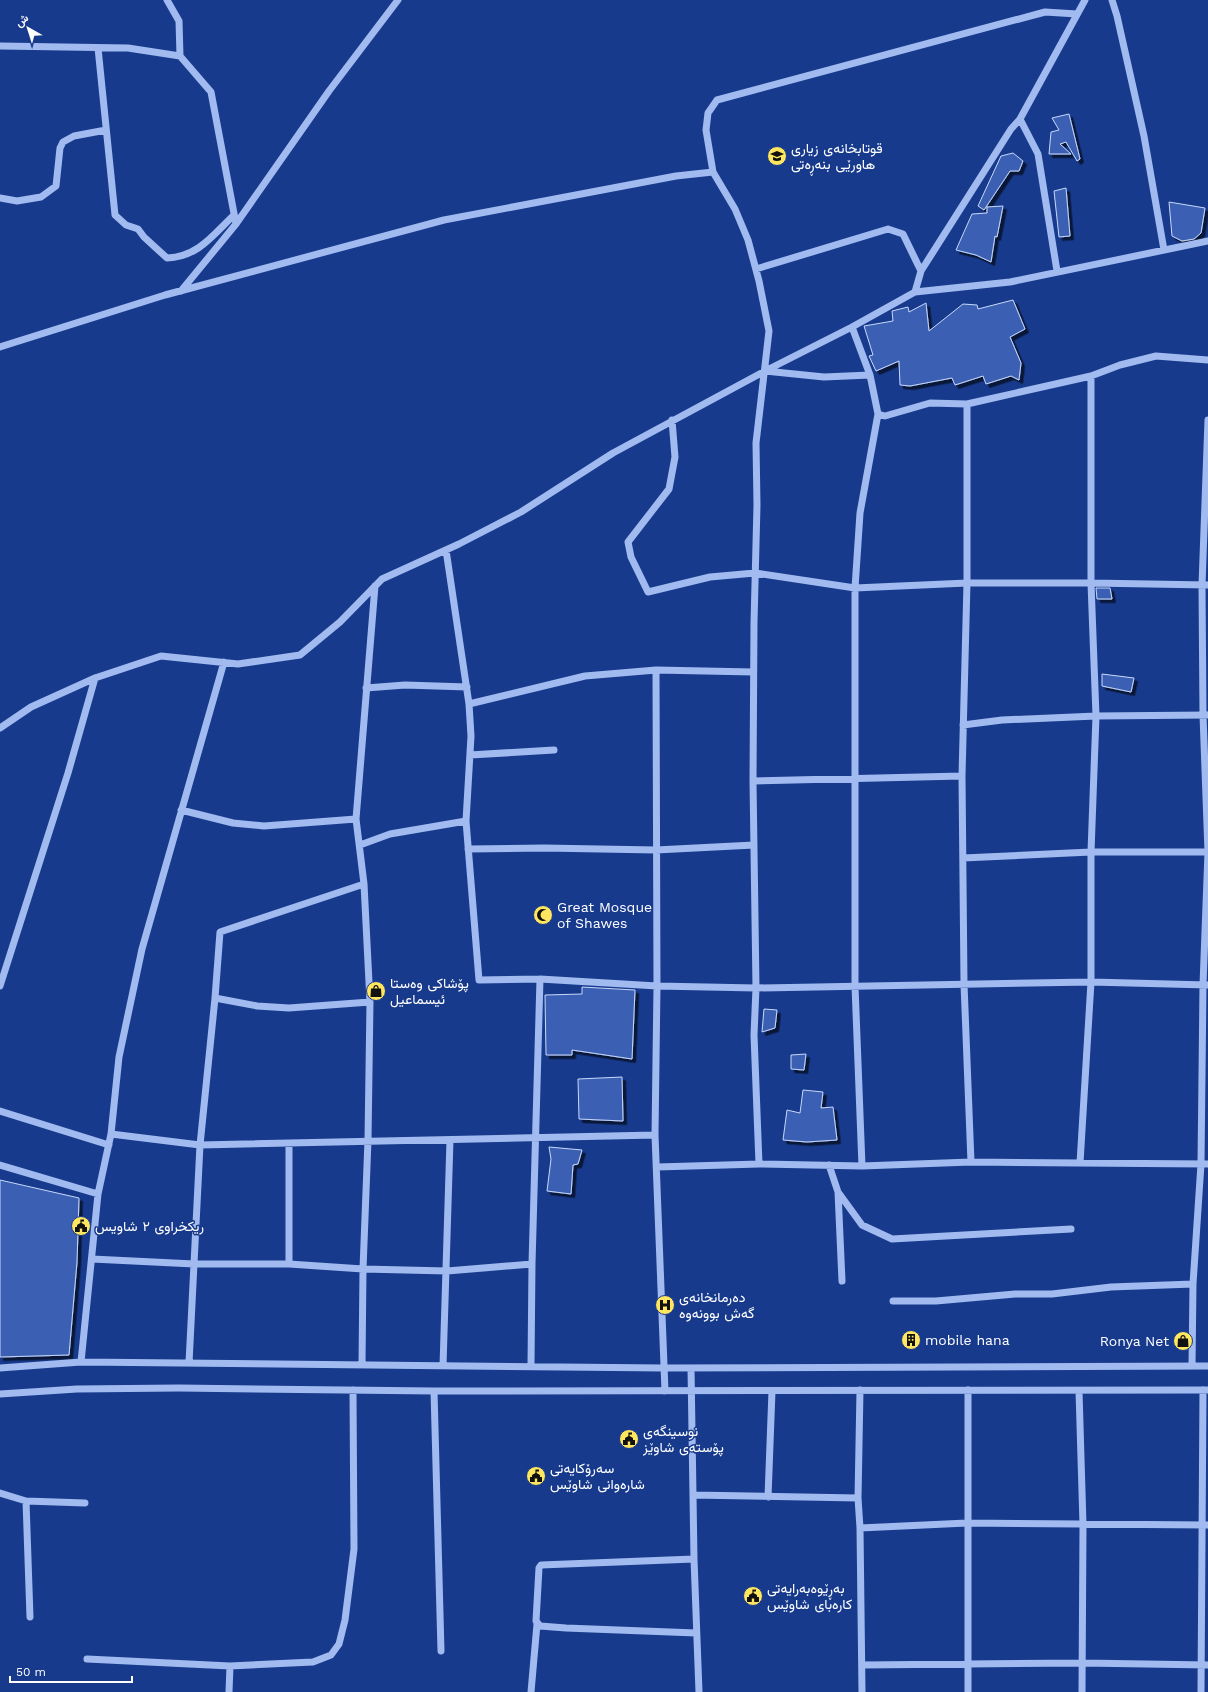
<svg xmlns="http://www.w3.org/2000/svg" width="1208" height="1692" viewBox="0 0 1208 1692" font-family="'Work Sans',Vazirmatn,sans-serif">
  <defs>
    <filter id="shadow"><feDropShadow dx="3.5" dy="3.5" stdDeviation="0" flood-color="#0009"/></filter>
  </defs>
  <rect width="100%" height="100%" fill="#173a8c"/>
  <!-- building -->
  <path fill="#3b61b3" stroke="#c8d8fb" filter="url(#shadow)" d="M1069,114l11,45 -3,2 -11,-19 -6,2 11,10h-22l2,-22 8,-2 -7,-12z
    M1013,153l10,8 -4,10h-9l-26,39 -6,-4 23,-50z
    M1066,188l4,48 -11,1 -5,-46z
    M1169,202l36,6 -4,25 -7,6 -12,2 -10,-5z
    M1003,206l-6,31 -2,-1 -4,26 -15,-7 -20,-5 16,-36 15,-1v-6z
    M1013,300l12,29 -15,8 11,26 -2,17 -8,-4 -25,8 -3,-8 -28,9 -3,-7 -42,8 -10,-1 -1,-24 -23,10 -7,-15 4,-1 -9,-29 29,-5 -1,-10 16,-4 1,5 17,-9 3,28 34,-27 14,1 1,4z
    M1096,588h14l2,11h-15z
    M1102,674l32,4 -3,14 -29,-6z
    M582,987l53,3 -3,69 -60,-9v5h-26l-1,-60 37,-1z
    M764,1009l13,1 -2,18 -13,4z
    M806,1054l-2,16 -13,-1v-14z
    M622,1077l1,44 -44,-2 -1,-40z
    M803,1090l20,2 -2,16 12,-1 4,33 -30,2 -24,-2 4,-30 13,3z
    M549,1147l33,3 -4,14 -5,1 -2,29 -24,-3 4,-32z
    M0,1180l79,18 -2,64 -8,93 -69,2z"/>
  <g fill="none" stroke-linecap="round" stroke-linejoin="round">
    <!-- minor -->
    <path stroke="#a1baef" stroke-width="7" d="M167,0l12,21 1,35
      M1112,0l5,16 27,120 20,114
      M0,46l128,2 52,8 31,36 25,132
      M98,48l17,167 11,10 12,4 6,8 23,21c31,-1 46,-23 67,-43
      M1020,119l18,35 19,117
      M713,172l-7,-42 2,-17 9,-13 328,-88 32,2
      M0,198l17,3 24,-4 15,-11 4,-38 3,-6 11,-6 32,-6
      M756,269l132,-40 15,5 18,37
      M181,291l55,-67 93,-133 69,-91
      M915,292l6,-21 90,-142 9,-10 65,-119
      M0,347l165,-52 279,-75 232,-44 37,-4 22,37 13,31 11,41 10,50 -13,112 1,62 -3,118 -1,158 3,207 -2,47 5,129
      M765,371l59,6 46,-2 8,39 7,2 45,-13 37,1 124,-28 29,-11 36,-9 52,4
      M870,375l-18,-48 63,-35 95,-10 198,-41
      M967,404v179l-5,193 2,208 7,178
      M672,420l3,37 -6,32 -41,53 3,15 17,35 62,-15 45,-4 100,15 112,-5h124l117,2
      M446,550l23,154 2,32 -5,85 13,159 61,-1 117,7 99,2 335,-6 117,3
      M656,670l1,316 -2,149 10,256
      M366,688l39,-3 62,2
      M469,704l116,-28 71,-6 97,2
      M963,725l39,-5 94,-4 112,-1
      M0,728l31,-21 64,-29 66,-22 77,8 62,-9 40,-33 42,-43 77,-35 62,-32 92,-59 152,-82 87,-44
      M470,755l84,-5
      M753,781l209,-5
      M181,810l52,13 31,3 92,-7
      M360,845l30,-11 76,-13
      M468,849l76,-1 112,2 98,-5
      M963,858l128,-6h117
      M0,986l68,-213 27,-95
      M215,998l42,8 32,2 81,-6
      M0,1111l109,34
      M111,1134l89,11 455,-10
      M289,1143v121
      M1080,1163l11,-181v-130l5,-136 -5,-133v-207
      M0,1165l98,29
      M829,1165l9,27 24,33 30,14 179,-10
      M862,1166l-7,-180v-398l5,-75 18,-99
      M657,1167l102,-3 103,2 109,-4 237,2
      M838,1192l4,89
      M92,1259l102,5h95l74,5 84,2 85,-7
      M893,1301h43l79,-7h37l59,-7 82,-3
      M81,1362l17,-168 13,-60 8,-77 23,-108 82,-287
      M189,1363l11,-218 15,-147 5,-66 144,-48
      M362,1365l1,-96 5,-129 2,-138 -6,-118 -8,-65 19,-233
      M443,1366l7,-226
      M531,1366l1,-102 8,-285
      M1192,1366l1,-82 8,-120 2,-179 5,-133 -5,-137 -1,-130 6,-165
      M0,1368l81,-6 583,6 544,-2
      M691,1368l3,191 5,133
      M860,1390l-2,108 2,30 2,164
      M968,1390v302
      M434,1391l7,260
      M1079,1391l4,134 -1,167
      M0,1394l77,-5 102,-1 255,3 774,-1
      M0,1493l26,8 59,2
      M693,1495l165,3
      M768,1497l4,-106
      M26,1501l4,116
      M860,1528l107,-5 241,2
      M694,1559l-153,6 -2,3 -3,53 4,5 26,2 130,5
      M87,1659l143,7 83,-4 18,-7 8,-11 6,-24 9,-71 -1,-159
      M863,1665l220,-2 125,2
      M229,1692l1,-26
      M531,1692l6,-68
      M1201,1692l2,-302"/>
  </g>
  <!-- icons -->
  <defs>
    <symbol id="school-disc" viewBox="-11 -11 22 22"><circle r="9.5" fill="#ffe65f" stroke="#173a8c"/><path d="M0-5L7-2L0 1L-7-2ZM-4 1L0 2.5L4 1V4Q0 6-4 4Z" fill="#111"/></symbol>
    <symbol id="mosque-disc" viewBox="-11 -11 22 22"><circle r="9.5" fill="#ffe65f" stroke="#173a8c"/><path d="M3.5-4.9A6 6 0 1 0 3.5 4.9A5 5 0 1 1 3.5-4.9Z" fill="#111"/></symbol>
    <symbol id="shop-disc" viewBox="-11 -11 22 22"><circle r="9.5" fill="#ffe65f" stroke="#173a8c"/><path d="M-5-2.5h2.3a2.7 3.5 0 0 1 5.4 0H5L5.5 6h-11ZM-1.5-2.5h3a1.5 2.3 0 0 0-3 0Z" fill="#111"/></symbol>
    <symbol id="civic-disc" viewBox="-11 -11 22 22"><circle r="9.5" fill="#ffe65f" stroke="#173a8c"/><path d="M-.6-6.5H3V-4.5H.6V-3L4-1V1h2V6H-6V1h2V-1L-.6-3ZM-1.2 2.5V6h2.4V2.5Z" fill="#111"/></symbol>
    <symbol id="hospital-disc" viewBox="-11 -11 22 22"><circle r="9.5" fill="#ffe65f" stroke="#173a8c"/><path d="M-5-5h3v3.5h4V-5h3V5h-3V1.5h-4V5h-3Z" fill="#111"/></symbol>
    <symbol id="building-disc" viewBox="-11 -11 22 22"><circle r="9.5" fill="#ffe65f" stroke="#173a8c"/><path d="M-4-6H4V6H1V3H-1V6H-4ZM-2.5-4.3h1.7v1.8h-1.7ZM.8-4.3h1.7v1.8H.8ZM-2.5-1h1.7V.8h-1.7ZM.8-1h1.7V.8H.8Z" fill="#111"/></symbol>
  </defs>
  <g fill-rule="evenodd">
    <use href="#school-disc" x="766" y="145" width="22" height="22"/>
    <use href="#mosque-disc" x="532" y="904" width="22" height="22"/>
    <use href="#shop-disc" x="365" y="980" width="22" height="22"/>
    <use href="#civic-disc" x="70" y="1215" width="22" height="22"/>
    <use href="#hospital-disc" x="654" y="1294" width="22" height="22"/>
    <use href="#building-disc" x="900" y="1329" width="22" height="22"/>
    <use href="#shop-disc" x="1172" y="1330" width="22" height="22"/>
    <use href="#civic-disc" x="618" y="1428" width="22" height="22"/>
    <use href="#civic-disc" x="525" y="1465" width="22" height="22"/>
    <use href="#civic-disc" x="742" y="1585" width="22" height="22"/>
  </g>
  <g text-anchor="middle" stroke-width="3" stroke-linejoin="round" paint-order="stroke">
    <!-- poi labels -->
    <g font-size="14" fill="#fff" stroke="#173a8c" text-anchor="start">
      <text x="791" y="153">قوتابخانەی زیاری<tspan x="791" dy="16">هاورێی بنەڕەتی</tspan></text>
      <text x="557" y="912">Great Mosque<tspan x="557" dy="16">of Shawes</tspan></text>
      <text x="390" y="988">پۆشاکی وەستا<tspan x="390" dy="16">ئیسماعیل</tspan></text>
      <text x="95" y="1231">ريكخراوى ۲ شاويس</text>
      <text x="679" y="1302">دەرمانخانەی<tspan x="679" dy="16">گەش بوونەوە</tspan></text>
      <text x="925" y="1345">mobile hana</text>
      <text x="1169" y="1346" text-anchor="end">Ronya Net</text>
      <text x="643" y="1436">نوسینگەی<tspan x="643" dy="16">پۆستەی شاوێز</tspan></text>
      <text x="550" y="1473">سەرۆکایەتی<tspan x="550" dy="16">شارەوانی شاوێس</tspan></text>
      <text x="767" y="1593">بەڕێوەبەرایەتی<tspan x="767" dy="16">کارەبای شاوێس</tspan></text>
    </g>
  </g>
  <!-- north arrow -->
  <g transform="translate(28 28) rotate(321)" stroke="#173a8c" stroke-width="3" paint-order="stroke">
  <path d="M0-3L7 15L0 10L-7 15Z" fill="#ffffff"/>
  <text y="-6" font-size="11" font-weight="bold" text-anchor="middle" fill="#ffffff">ش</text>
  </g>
  <!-- scale -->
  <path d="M10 1676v6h122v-6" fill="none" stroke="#ffffff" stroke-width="2"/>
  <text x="16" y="1676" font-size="12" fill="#ffffff" stroke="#173a8c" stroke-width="3" paint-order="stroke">50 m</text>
</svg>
